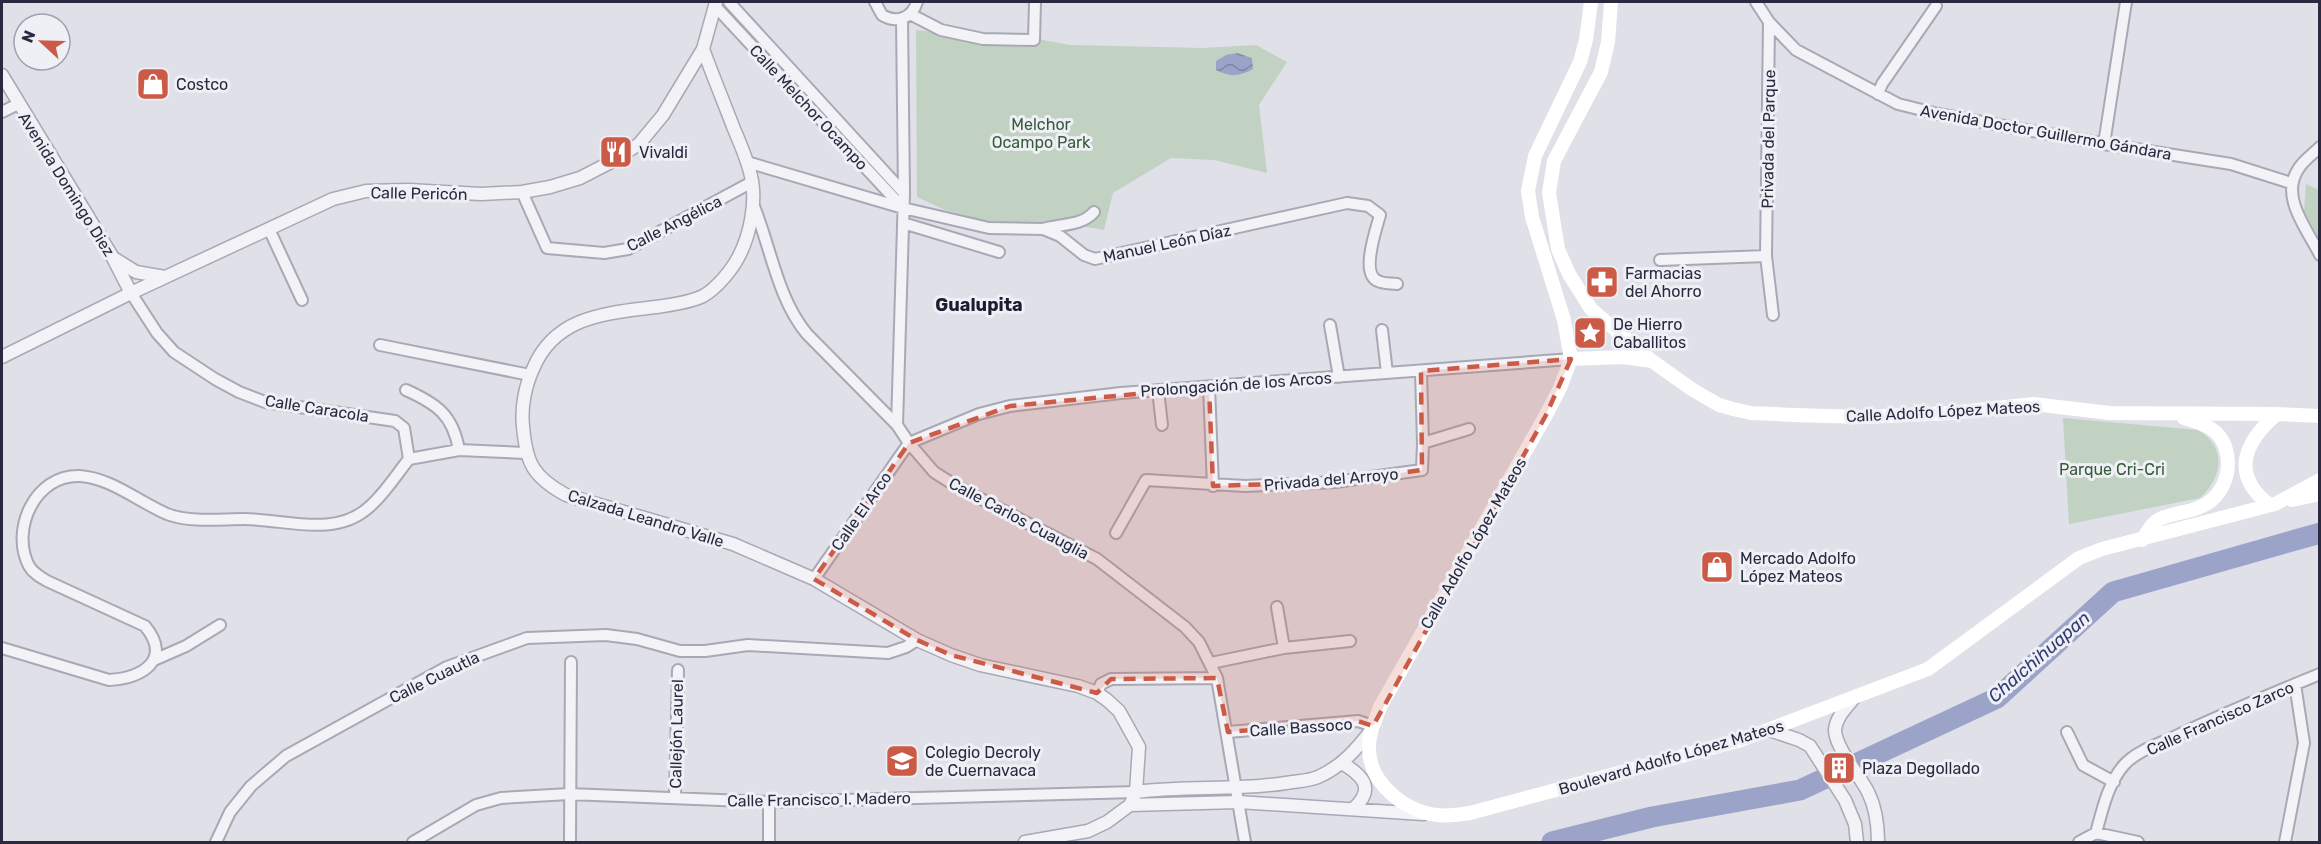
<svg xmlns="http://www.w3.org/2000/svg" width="2321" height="844" viewBox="0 0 2321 844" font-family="Rubik,sans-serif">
  <defs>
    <pattern id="water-waves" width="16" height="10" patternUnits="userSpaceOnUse" patternTransform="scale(1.5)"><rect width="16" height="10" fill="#9ba3c8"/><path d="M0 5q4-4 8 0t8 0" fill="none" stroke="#7e85a4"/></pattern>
  </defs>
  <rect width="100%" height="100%" fill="#dfe0e8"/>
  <!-- green -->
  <path fill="#c1d2c2" d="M916,30l34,4 88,5 32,6 133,3 53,-3 31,17 -28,43 8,68 -53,-13 -43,-2 -58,35 -9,37 -40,-7 -40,4 -41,-6 -38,-11 -28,-13z
    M2306,184l13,6v50l-15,-29z
    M2063,418l135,12c29,17 25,47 2,68l-131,26z"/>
  <!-- water -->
  <path fill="url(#water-waves)" d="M1237,53l15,5 1,11c-15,8 -23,8 -37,1v-9l10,-6z"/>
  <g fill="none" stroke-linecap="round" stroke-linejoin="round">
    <!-- river -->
    <path stroke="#9ba3c8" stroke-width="21" d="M1552,842l100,-25 148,-27 197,-92 116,-106 207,-59"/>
    <defs>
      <path id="minor" d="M729,2l175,191
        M875,2l7,13c15,9 30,3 35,-13
        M1756,2l13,20 27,28 102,54 40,10 166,30 127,20 60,19
        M715,6l188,202
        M910,14l31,16 42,9 51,1 1,-38
        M1769,22l-3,234 7,59
        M1878,94l4,-10 54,-78
        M2,112l16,-8
        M2104,144l22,-142
        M2320,147c-7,7 -16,13 -21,21 -20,28 8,61 21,87
        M747,162l156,46 86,20 54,1 17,7 24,19 11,4 252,-56 21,3 12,9c-4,15 -20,59 -2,66 5,3 13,2 19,3
        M522,192l25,56 57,5 24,-4 124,-67
        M753,204c18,43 24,94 54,130l90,91 12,18 25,29 22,14 141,73 88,68 14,15 18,36 28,164
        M903,223l96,29
        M269,229l33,71
        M1043,229c17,-5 39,-3 51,-17
        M1660,260l106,-4
        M131,293l26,40 17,19 41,27 24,13 26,10 130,19 9,7 5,31
        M1330,325l9,52
        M1382,330l5,43
        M380,345l150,30
        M1209,387l4,99
        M406,390c31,14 47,25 53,60
        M1158,390l4,35
        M897,425l7,-232 -2,-174
        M909,443l70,-29 31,-8 111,-13 450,-34
        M1423,443l46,-14
        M1116,533l30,-53 99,6 90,-4 87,-12 1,-27 -2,-72
        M814,579l95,-136
        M1277,607l7,41
        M2,648l107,32c33,-2 64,-20 36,-54l-98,-45c-7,-4 -14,-8 -18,-15 -19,-36 6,-92 51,-90 31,2 59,26 87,38 24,9 53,5 77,5 41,0 90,19 124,-11 16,-13 28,-33 41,-49l50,-9 66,3
        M154,660l32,-14 34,-21
        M1211,663l73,-15 66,-7
        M1097,693l4,-9 10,-5 106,-1
        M1228,732l130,-11 15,5
        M2067,732l16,33 31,17
        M675,798l3,-128
        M769,802v40
        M2096,833c6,-22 12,-50 28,-68 12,-14 35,-21 52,-29 47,-22 95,-42 144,-62
        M216,842l14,-30 21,-26 35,-30 161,-89 80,-29 79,-3 31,4 43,12h25l43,-6 140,8 18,-6 11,-7
        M413,842l63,-37 25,-7 68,-4 200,8 367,-10
        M570,842l1,-180
        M2079,842l17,-9 42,9
        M2285,842l19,-99 -9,-59"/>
      <path id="tertiary" d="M703,49c10,27 21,54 31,80 7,17 15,34 18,52 4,23 -2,54 -13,75 -7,14 -23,33 -36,40 -12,6 -27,8 -40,10 -51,7 -107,7 -130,63 -8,17 -12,39 -10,57 3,37 10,51 43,69l167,49 81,35 103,61 34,15 29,10 98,21 19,7 10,7 12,11 20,36 -3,45 -6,13 -23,17 -19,9 -63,11
        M2,75l110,181 19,37
        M115,259l21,13 29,5
        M2,357l129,-64 202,-94 33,-8 42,-1 73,4 41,-2 28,-5 30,-9 31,-16 28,-18 24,-29 40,-66 13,-47
        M1854,698c-8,10 -18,19 -19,32 0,17 25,46 33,62 8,16 10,33 10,50
        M1769,730l30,10 11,6 35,54 10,24 2,18
        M1342,763c20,12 34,25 12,45
        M1136,792c50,-7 100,-1 150,-9 11,-2 23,-2 32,-6 23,-10 39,-28 54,-48
        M1130,805l108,-3 185,12"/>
    </defs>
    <!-- minor casing -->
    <use href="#minor" stroke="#a8a9b5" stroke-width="14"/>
    <!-- tertiary casing -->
    <use href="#tertiary" stroke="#a8a9b5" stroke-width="15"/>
    <!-- minor -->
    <use href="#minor" stroke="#f2f2f7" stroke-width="10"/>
    <!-- tertiary -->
    <use href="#tertiary" stroke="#f2f2f7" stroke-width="12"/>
    <!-- secondary -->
    <path stroke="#fff" stroke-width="14" d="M1591,2l-5,38 -6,22 -45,94 -7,35 4,26 32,103 7,39 -11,29 -14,27 -166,292c-4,13 -12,27 -11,41 0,35 35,63 68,67 11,1 22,0 33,-2l271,-73 187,-71 151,-111 23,-9 173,-45 45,-24
      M1611,2l-3,40 -7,30 -47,89 -5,32 9,56 11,25 22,35 61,52 41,29 26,15 14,4 18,4 43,2 69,2 88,-4 82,-9 77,9 167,1 43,2
      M1571,359l52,-2 29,4
      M2292,500l28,-6
      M2270,505c-40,-30 -26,-63 7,-91
      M2142,540c5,-7 10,-18 18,-21 12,-6 27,-6 40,-12 21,-8 31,-32 27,-53 -4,-24 -22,-30 -43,-36"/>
  </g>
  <!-- marked area -->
  <path fill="#cb5b47" fill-opacity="0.2" stroke="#cb5b47" stroke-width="4.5" stroke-dasharray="12 8" stroke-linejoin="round" d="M1571,359l-25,56 -173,311 -15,-5 -130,11 -11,-54 -106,1 -14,14 -146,-38 -34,-15 -103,-61 95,-136 101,-37 199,-19 4,99 122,-4 87,-12 -1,-99z"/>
  <!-- icons -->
  <defs>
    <symbol id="shop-square" viewBox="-11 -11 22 22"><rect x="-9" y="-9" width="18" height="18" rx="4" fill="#cb5b47" stroke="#eff0f6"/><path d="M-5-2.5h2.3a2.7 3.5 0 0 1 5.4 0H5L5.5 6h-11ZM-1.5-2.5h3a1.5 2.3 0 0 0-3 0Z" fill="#fff"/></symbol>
    <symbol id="restaurant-square" viewBox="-11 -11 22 22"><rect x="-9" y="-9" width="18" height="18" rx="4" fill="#cb5b47" stroke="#eff0f6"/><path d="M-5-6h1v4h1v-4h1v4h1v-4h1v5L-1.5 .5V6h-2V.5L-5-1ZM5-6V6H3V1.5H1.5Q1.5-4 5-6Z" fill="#fff"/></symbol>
    <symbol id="pharmacy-square" viewBox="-11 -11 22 22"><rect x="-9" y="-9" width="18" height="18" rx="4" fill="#cb5b47" stroke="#eff0f6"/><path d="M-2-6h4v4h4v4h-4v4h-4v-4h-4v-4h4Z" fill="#fff"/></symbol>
    <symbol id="sight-square" viewBox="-11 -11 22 22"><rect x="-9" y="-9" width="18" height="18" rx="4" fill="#cb5b47" stroke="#eff0f6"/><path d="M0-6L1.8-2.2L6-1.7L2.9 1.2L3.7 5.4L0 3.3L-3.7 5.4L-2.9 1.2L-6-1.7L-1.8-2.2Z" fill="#fff"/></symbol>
    <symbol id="school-square" viewBox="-11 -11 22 22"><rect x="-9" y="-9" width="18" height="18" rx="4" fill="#cb5b47" stroke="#eff0f6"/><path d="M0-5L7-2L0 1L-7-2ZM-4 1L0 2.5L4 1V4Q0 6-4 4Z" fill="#fff"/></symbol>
    <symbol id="building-square" viewBox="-11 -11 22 22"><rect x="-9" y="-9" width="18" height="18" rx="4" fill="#cb5b47" stroke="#eff0f6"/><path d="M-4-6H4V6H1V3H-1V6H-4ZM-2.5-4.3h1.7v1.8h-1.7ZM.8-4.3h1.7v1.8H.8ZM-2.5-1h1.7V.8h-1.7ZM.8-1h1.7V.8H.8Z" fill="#fff"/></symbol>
  </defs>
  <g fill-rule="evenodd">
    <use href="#shop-square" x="134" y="65" width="38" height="38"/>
    <use href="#restaurant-square" x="597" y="133" width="38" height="38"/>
    <use href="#pharmacy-square" x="1583" y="263" width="38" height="38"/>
    <use href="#sight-square" x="1571" y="314" width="38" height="38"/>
    <use href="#shop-square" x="1698" y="548" width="38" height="38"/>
    <use href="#school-square" x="883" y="742" width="38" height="38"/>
    <use href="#building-square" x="1820" y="749" width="38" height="38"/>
  </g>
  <g text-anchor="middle" stroke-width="6" stroke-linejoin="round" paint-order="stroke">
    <!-- poi labels -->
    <g font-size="16" fill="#292a3f" stroke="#eff0f6" text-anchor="start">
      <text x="176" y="90">Costco</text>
      <text x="639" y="158">Vivaldi</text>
      <text x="1625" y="279">Farmacias<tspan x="1625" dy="18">del Ahorro</tspan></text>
      <text x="1613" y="330">De Hierro<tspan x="1613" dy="18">Caballitos</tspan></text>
      <text x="1740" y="564">Mercado Adolfo<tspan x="1740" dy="18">López Mateos</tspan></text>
      <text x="925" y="758">Colegio Decroly<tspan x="925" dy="18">de Cuernavaca</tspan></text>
      <text x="1862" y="774">Plaza Degollado</text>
    </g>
    <!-- street labels -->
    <g font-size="16" fill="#292a3f" stroke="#eff0f6">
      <text transform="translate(809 107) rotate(47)" y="6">Calle Melchor Ocampo</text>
      <text transform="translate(2046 132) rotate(10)" y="6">Avenida Doctor Guillermo Gándara</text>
      <text transform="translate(1768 139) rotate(-89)" y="6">Privada del Parque</text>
      <text transform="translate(67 184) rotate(58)" y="6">Avenida Domingo Diez</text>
      <text transform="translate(419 193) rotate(1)" y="6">Calle Pericón</text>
      <text transform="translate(674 223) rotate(-27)" y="6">Calle Angélica</text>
      <text transform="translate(1167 243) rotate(-12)" y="6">Manuel León Díaz</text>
      <text transform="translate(1236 384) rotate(-4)" y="6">Prolongación de los Arcos</text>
      <text transform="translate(317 408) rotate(9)" y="6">Calle Caracola</text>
      <text transform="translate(1943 411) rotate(-3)" y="6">Calle Adolfo López Mateos</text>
      <text transform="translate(1331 479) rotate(-5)" y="6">Privada del Arroyo</text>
      <text transform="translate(861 511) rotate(-55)" y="6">Calle El Arco</text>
      <text transform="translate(646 518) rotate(17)" y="6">Calzada Leandro Valle</text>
      <text transform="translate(1019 518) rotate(28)" y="6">Calle Carlos Cuauglia</text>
      <text transform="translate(1473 543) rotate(-60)" y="6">Calle Adolfo López Mateos</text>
      <text transform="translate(434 677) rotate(-26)" y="6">Calle Cuautla</text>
      <text transform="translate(2220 718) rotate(-24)" y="6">Calle Francisco Zarco</text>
      <text transform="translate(1301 727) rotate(-4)" y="6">Calle Bassoco</text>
      <text transform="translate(676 734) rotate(-89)" y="6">Callejón Laurel</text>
      <text transform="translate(1671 757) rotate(-16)" y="6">Boulevard Adolfo López Mateos</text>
      <text transform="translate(819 799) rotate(-1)" y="6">Calle Francisco I. Madero</text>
    </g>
    <!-- park labels -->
    <g font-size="16" fill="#365b3a" stroke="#eff0f6">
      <text x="1041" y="130">Melchor<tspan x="1041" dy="18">Ocampo Park</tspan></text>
      <text x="2112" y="475">Parque Cri-Cri</text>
    </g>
    <!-- neighbourhood labels -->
    <g font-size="18" font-weight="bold" fill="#1b1c30" stroke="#eff0f6">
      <text x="979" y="311">Gualupita</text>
    </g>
    <!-- water labels -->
    <g font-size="18" font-style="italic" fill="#343d72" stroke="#eff0f6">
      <text transform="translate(2039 657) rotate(-41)" y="6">Chalchihuapan</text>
    </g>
  </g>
  <!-- border -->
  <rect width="2321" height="844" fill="none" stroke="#292a3f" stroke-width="6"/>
  <!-- north arrow -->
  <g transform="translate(42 42) rotate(292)"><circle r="28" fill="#eff0f6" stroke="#a0a1ad" stroke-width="1.5"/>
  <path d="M0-4.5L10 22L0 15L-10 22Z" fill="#cb5b47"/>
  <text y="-9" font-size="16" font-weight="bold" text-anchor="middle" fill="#292a3f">N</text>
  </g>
</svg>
